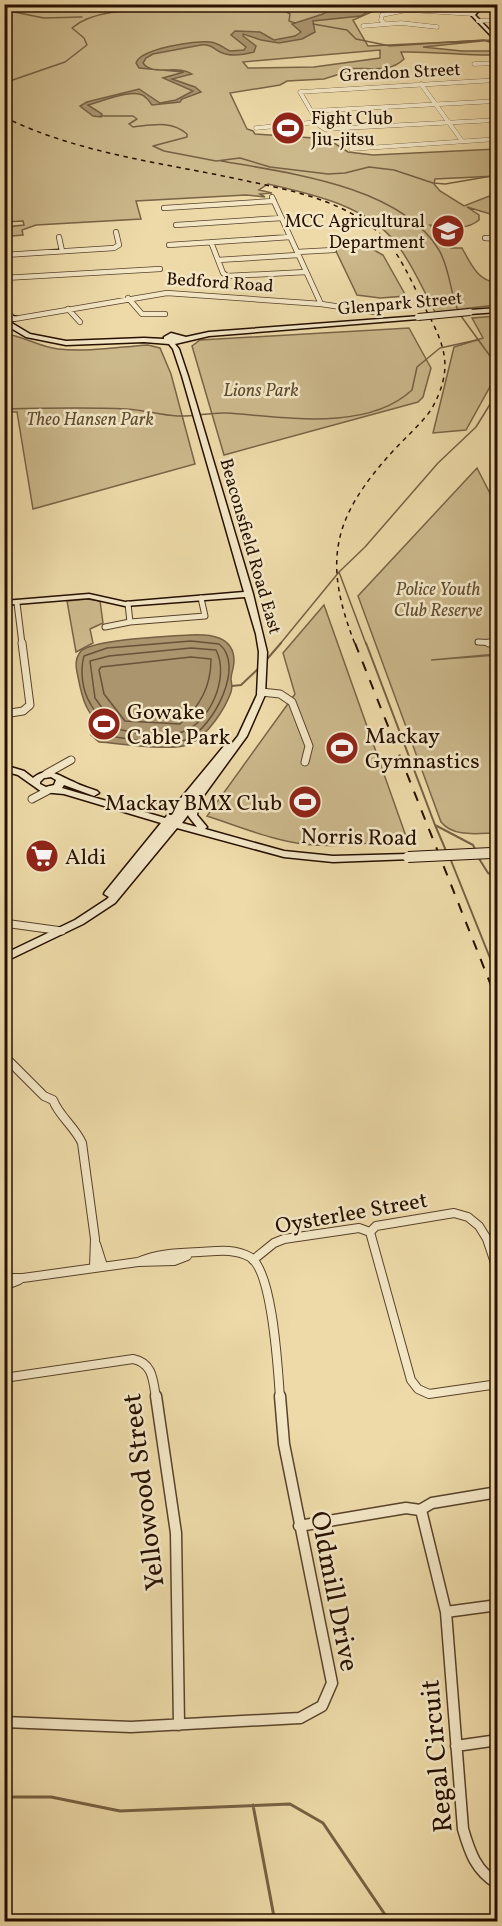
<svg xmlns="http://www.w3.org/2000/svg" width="502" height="1926" viewBox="0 0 502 1926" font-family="Vollkorn,serif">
  <rect width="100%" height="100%" fill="#eddaa8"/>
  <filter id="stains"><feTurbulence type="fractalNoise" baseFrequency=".00333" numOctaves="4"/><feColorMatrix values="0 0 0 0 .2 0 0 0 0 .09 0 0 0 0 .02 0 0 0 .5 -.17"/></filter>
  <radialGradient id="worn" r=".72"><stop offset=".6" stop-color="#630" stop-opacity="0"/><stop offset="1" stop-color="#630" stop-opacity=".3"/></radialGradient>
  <!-- green -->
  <path fill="#cbb88b" stroke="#796446" stroke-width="1.5" fill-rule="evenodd" d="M4,5h369l3,3 -2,3 -21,9 15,26 124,-6 -69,7 39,4h35v4c-32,1 -63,-4 -96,-3l3,7c-16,16 -41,7 -60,10l2,3 -22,7 -37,2 -7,4 -50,8 17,36 6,2 2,3 59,4 17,3 17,11 25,3 124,-6v27l-62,3 -1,5 6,7 24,15 33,-13v23l-30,-9 12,8v5c-14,12 -33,6 -49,5l21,23h11c9,16 15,32 35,35v22l-62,7c-12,-22 -23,-49 -39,-69 -29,-37 -84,-49 -128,-59l-9,6 13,3 -12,1 5,3 -19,-2 -110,6 5,18 -105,6 -14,5 1,5 -11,1 -1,-4h-6v-5l19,-2 -1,-4 -18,1zM380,50v8l-66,9 -66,1 -5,-6z
    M365,245l18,10 23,41 -26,2 -23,-3 -23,-48z
    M497,316v58l-31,56 -33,3 21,-86 29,-9 -11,-20z
    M409,328l22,40 -8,29 -5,5 -194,53 -32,-109 8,-6z
    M5,334c16,1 34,13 53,15 30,3 60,-2 90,-4l12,3 11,26 24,90 -162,45 -16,-97h-12v-8l3,-1 -3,-19z
    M477,468l20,39v147l-66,6 66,-5v178c-18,0 -43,5 -56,-11l-83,-226z
    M87,599l13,2 3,22 -13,6 3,14 -17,9 -9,-51z
    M324,605l83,234c-30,3 -62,8 -93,6 -36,-2 -73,-18 -107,-29l88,-122 -12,-41z"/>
  <!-- water -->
  <path fill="#aa956f" stroke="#766043" stroke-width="1.5" d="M336,4l34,1 1,4 -10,7 -48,5 2,11 -13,7 -23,4 -18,-3 -18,-6v2l13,10 -2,6c-11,3 -24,5 -34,0 -7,-4 -10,-8 -19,-7l-48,9 -7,4 -3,5c10,14 35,1 49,11l-20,5 23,8 6,5 -19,7 -2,3 -28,3c-2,-2 -3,-5 -6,-7 -10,-12 -45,4 -58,7l14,9 -1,3 -8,-1 -13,-10 7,-4 52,-13 21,14 16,-3 17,-9 -30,-13 21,-6 -45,-4 -3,-5c4,-14 59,-23 74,-21 9,1 12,5 20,9l14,-1 2,-3 -15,-12 4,-4 25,1 14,8 21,-4 6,-4 -9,-8 31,-10z
    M190,635c20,-1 44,1 44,26 0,6 -3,13 -3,18 0,3 2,7 0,13 -6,17 -23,43 -41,52 -17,8 -71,-1 -91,-2l-8,-7 12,-5c-17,-20 -20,-27 -25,-53 -2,-9 -4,-18 3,-26 13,-12 89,-15 109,-16z"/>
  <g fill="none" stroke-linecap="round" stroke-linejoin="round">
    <!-- shore -->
    <path stroke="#685238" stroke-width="1.5" d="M191,641l28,3c27,21 -6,83 -31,95 -19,8 -59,0 -79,-3 -2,-14 -13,-21 -19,-33 -8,-13 -10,-33 -6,-47l23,-8z
      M191,648l25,2c14,27 -6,73 -34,82 -20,7 -46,1 -65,-3l-22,-31 -5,-37 19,-5z
      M191,657l20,2c0,28 -11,47 -31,65l-55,-3 -21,-27 -5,-24 2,-3z"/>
    <!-- stream-far2 -->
    <path stroke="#766043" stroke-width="1.5" d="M273,4l17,10 -1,7 6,2
      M4,10l40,8 38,-1
      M313,24l34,6 9,9 34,7 94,-6 8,3 6,7
      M4,83l61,-21 22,-17 -3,-7 -12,-10c33,-28 103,-12 146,-24
      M100,116h33l4,3 -8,5 4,3c19,-2 38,-7 54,7v3l-34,9 11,5 52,10 24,-3 30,9 58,7 17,-1 24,-6 25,3 39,13 12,1 53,-9
      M221,161c68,12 180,25 218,89 11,19 11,42 19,61
      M461,316l37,51
      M4,409c41,-1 82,-2 123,0 17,1 33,6 50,7 17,1 33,-4 50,-3 56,4 140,19 185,-23l5,-23 23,-19 37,-8
      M339,572l27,72
      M280,644l59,-72 26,-25 73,-84 38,-36 21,-34 1,-17"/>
    <!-- stream-far1 -->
    <path stroke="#766043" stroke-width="2" d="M366,643l69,182 38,20 2,4
      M268,658l13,-15
      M232,686l9,-1 18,-17
      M435,825l12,28
      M478,857l10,16 10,5
      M450,858l48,120"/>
    <!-- stream -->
    <path stroke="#766043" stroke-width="3" d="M4,1797h47l69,14 170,-7 33,19 67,99
      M253,1805l22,117"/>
    <defs>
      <path id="street-far5" d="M482,5l16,2
        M478,21l20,-1
        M385,24l-4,-4 1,-5 25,-5 66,4
        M363,26l38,-3 36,4
        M474,64l24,-1
        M498,80l-198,12 20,34 5,3 173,-9
        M421,84l41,57
        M311,111l187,-10
        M256,128l62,-6
        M351,149l147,-10"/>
      <path id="street-far4" d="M272,197l49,107
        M164,208l110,-7
        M176,225l106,-7
        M59,237l3,14
        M485,238l13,1
        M211,242l12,31 4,3 79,-4
        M169,245l121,-8
        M297,252l37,-2
        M4,255l110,-7 5,-3 -3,-13
        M218,260l80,-5
        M4,278l156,-9
        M128,298l14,16h23
        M4,309l7,7
        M68,309l12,13
        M14,319l153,-26 154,11 54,8"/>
      <path id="street-far3" d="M17,603l5,41
        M128,604l2,18 75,-6 -4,-18
        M105,627l25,-5
        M478,642l20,1"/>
      <path id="street-far2" d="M489,643h9
        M261,692l19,2 12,8 17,44 -4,16
        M4,714l19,-3 7,-6 -8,-62
        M46,774l25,-14
        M32,799l17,-9
        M4,923l58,8"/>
      <path id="street-far1" d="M4,1056l40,40 9,4c6,16 22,27 29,43l13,96 -1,28
        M370,1232l41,148 7,9 11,5 69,-10
        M96,1244l7,22
        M253,1260l21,-17 10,-4 75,-11 11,4 6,-6 78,-13 14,4 11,9 8,13 11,33
        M138,1262c21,-9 40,-9 62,-10 17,-1 34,-4 50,5 23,14 28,114 30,141
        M4,1278h19l115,-16 36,-1 13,-5
        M4,1286l15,-6
        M4,1378l129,-19c20,4 20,21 23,39"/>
      <path id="street" d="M156,1396l20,137 3,192
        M421,1510l25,102 17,217c7,24 13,42 35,55
        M299,1526l107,-18 14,2 12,-7 66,-11
        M446,1612l52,-7
        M4,1722l127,5 169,-9 22,-12 10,-23 -48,-239 -4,-48
        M456,1746l42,-6"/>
      <path id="secondary" d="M480,4h5l-10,11 23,24v4l-27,-28z
        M498,308v4l-28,2 -3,-2 3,-2z
        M4,314l13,3v2l-7,3 20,12 36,7 78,-3 20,1v-2l7,-4 15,4 23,-5 211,-16v2l-2,1 -209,17 -34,8 4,5 9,27 65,218 14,58 -2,43 -18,41 -48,66 -2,13 10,12 -2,2 79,22 49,5 75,-2 3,1 2,2 -2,2 -78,3 -49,-5 -107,-29 -62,75 -32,21 -79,38v-8l71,-34 32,-21 2,-2 -5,-3 1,-2 56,-69 -97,-29 -22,-2 -24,-17 -14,-4v-6l20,6 9,7c15,-13 26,-2 41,4 7,4 16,6 23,9l2,2 -5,3 -30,-11 -2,3 103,30 6,-7 -38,-3 -5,-3 5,-3 37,3 7,-2 47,-57h6l8,-10 19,-41 2,-43 -3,-18 -11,-37 -120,9 -36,-8 -85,7v-4l85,-7 36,8 119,-10 -62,-216 -9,-27 -4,-5 -25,-2 -78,3 -40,-8 -22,-13v-4l4,-1 -4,-1zM51,777l5,3 -2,5 -8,2 -6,-3v-2l4,-4zM188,815l1,2 8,10 -15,-4z"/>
    </defs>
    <!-- street-far5 casing -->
    <use href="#street-far5" stroke="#58422a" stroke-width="4.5"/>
    <!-- street-far4 casing -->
    <use href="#street-far4" stroke="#58422a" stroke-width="6"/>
    <!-- street-far3 casing -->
    <use href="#street-far3" stroke="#58422a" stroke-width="7"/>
    <!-- street-far2 casing -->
    <use href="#street-far2" stroke="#58422a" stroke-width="9"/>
    <!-- street-far1 casing -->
    <use href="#street-far1" stroke="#58422a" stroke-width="10"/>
    <!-- street casing -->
    <use href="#street" stroke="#58422a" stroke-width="13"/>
    <!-- secondary casing -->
    <use href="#secondary" stroke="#271000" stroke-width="3"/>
    <!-- street-far5 -->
    <use href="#street-far5" stroke="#f3e7c6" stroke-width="4"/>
    <!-- street-far4 -->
    <use href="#street-far4" stroke="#f3e7c6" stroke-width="4.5"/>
    <!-- street-far3 -->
    <use href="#street-far3" stroke="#f3e7c6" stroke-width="5"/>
    <!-- street-far2 -->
    <use href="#street-far2" stroke="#f3e7c6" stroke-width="7"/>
    <!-- street-far1 -->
    <use href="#street-far1" stroke="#f3e7c6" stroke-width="8"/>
    <!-- street -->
    <use href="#street" stroke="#f3e7c6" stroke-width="10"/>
    <!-- secondary -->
    <use href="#secondary" fill="#f3e7c6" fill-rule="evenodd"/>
    <!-- rail-far1 -->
    <path stroke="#271000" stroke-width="1.5" stroke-dasharray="4.5 4.5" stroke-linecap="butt" d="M4,117c71,35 152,45 229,61 50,11 104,19 144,53 23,20 34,51 48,77 21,39 29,61 6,102 -11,15 -25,27 -38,41 -60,66 -71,109 -38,193"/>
    <!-- rail -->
    <path stroke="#271000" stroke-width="2" stroke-dasharray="10 10" stroke-linecap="butt" d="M355,643l143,360"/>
    <defs>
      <path id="secondary-bridge-far1" d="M418,317l52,-5"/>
      <path id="secondary-bridge" d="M408,857l83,-4"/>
    </defs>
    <!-- secondary-bridge-far1 casing -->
    <use href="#secondary-bridge-far1" stroke="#271000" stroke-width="8" stroke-linecap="butt"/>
    <!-- secondary-bridge casing -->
    <use href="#secondary-bridge" stroke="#271000" stroke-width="12" stroke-linecap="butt"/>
    <!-- secondary-bridge-far1 -->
    <use href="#secondary-bridge-far1" stroke="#f3e7c6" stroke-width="6"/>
    <!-- secondary-bridge -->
    <use href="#secondary-bridge" stroke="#f3e7c6" stroke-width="10"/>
  </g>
  <!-- icons -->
  <defs>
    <symbol id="stadium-disc" viewBox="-11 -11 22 22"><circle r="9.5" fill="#8f2418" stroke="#f3e7c6"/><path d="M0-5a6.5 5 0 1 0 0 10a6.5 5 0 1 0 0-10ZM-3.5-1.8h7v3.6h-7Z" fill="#fff"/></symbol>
    <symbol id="university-disc" viewBox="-11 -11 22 22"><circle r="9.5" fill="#8f2418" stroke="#f3e7c6"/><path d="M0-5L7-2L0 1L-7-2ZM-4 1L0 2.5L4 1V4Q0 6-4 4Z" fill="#fff"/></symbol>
    <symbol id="supermarket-disc" viewBox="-11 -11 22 22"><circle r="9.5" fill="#8f2418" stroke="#f3e7c6"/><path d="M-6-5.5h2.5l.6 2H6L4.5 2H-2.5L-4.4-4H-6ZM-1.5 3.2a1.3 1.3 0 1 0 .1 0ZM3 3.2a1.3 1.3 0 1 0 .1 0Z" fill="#fff"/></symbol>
  </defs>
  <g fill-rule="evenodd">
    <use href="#stadium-disc" x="269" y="109" width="38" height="38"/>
    <use href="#university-disc" x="429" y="212" width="38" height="38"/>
    <use href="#stadium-disc" x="85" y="705" width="38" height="38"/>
    <use href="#stadium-disc" x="323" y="729" width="38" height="38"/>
    <use href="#stadium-disc" x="286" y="783" width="38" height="38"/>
    <use href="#supermarket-disc" x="23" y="837" width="38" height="38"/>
  </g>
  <g text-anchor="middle" stroke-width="5" stroke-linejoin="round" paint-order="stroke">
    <!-- far-street labels -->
    <g font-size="18" fill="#271000" stroke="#f3e7c6">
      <text transform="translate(400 72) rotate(-3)" y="6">Grendon Street</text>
      <text transform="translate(220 282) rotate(4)" y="6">Bedford Road</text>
      <text transform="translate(400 303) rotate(-5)" y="6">Glenpark Street</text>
      <text transform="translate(251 546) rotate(74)" y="6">Beaconsfield Road East</text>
    </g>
    <!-- far-poi labels -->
    <g font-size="18" fill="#271000" stroke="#f3e7c6" text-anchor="start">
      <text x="311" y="124">Fight Club<tspan x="311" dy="21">Jiu-jitsu</tspan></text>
      <text x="425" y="227" text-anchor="end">MCC Agricultural<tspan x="425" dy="21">Department</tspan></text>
    </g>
    <!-- far-park labels -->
    <g font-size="18" font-style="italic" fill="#604b31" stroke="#f3e7c6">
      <text x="261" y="396">Lions Park</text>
      <text x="90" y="425">Theo Hansen Park</text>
      <text x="438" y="595">Police Youth<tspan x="438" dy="21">Club Reserve</tspan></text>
    </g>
    <!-- poi labels -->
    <g font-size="22" fill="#271000" stroke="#f3e7c6" text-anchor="start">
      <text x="127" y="719">Gowake<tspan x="127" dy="25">Cable Park</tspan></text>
      <text x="365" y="743">Mackay<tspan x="365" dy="25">Gymnastics</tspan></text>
      <text x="282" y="810" text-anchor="end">Mackay BMX Club</text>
      <text x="65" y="864">Aldi</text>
    </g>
    <!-- street labels -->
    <g font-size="22" fill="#271000" stroke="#f3e7c6">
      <text transform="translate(359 836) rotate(1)" y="8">Norris Road</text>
      <text transform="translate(351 1212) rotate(-10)" y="8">Oysterlee Street</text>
    </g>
    <!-- near-street labels -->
    <g font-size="27" fill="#271000" stroke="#f3e7c6">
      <text transform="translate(143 1492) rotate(-97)" y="9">Yellowood Street</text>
      <text transform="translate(335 1591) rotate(79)" y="9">Oldmill Drive</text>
      <text transform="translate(436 1756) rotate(-95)" y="9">Regal Circuit</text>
    </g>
  </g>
  <!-- margin -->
  <rect width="502" height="1926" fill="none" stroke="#eddaa8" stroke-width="24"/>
  <rect x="6" y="6" width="490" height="1914" fill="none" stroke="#271000" stroke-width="3"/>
  <rect x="12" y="12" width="478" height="1902" fill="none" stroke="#271000" stroke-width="1.5"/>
  <rect width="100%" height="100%" filter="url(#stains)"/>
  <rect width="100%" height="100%" fill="url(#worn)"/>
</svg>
